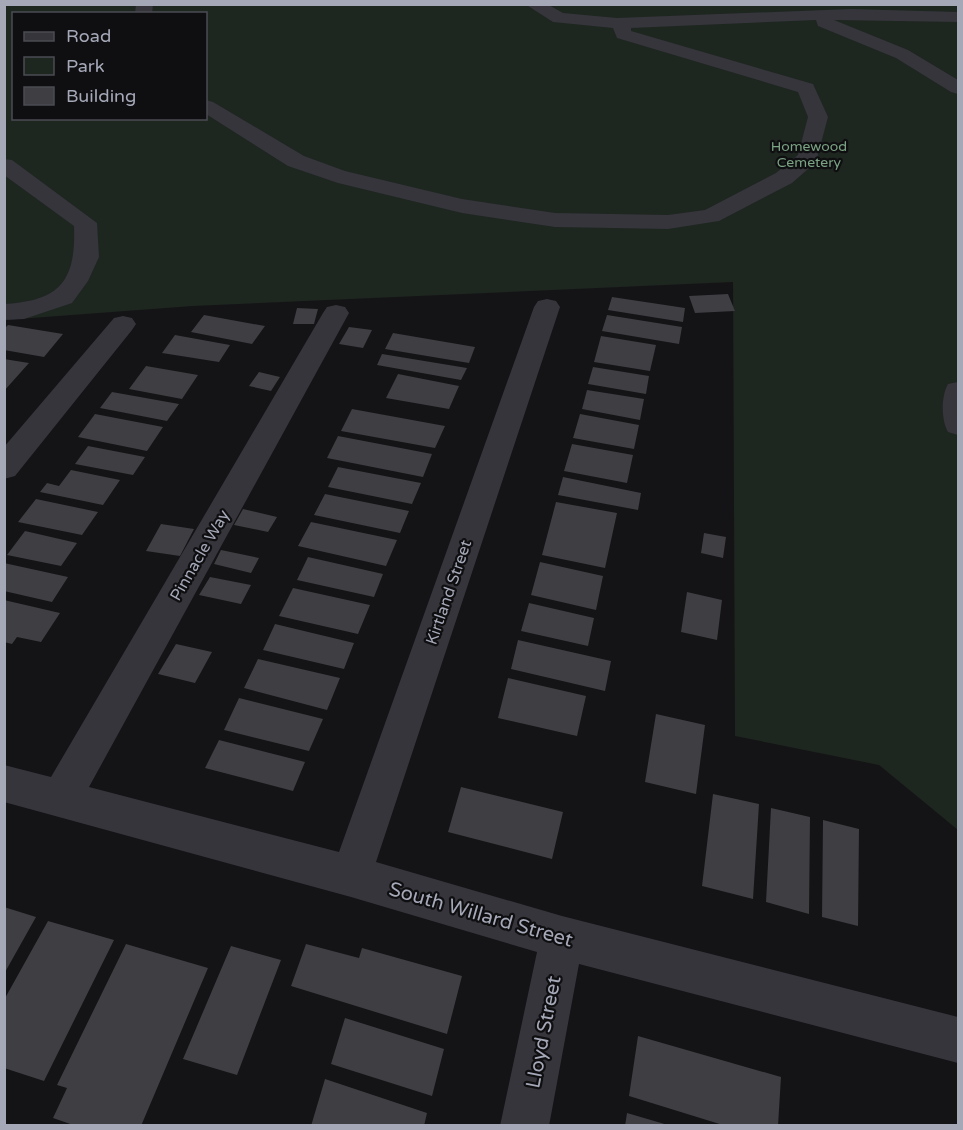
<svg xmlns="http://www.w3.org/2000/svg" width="963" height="1130" viewBox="0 0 963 1130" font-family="'Varela Round',sans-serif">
  <rect width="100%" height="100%" fill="#141416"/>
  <!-- green -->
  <path fill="#1e2620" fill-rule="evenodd" d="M5,5h953v825l-79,-65 -144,-29 -2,-454 -540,24 -188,14zM14,14h192v104h-192z"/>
  <!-- building -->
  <path fill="#3e3e43" d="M728,294l7,17 -40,2 -6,-17z
    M612,297l73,11 -2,14 -75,-12z
    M297,308l21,1 -4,15h-21z
    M204,315l61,11 -13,18 -61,-12z
    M607,315l75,12 -3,17 -77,-13z
    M8,325l55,9 -19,23 -40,-7v-21z
    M349,327l23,3 -9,18 -24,-4z
    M393,333l82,14 -6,16 -84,-14z
    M175,335l55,10 -11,17 -57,-9z
    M601,336l55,9 -6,26 -56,-9z
    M382,354l85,14 -6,12 -84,-15z
    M4,359l25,4 -25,28z
    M146,366l52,9 -16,24 -53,-10z
    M593,367l56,9 -3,18 -58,-10z
    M259,372l21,5 -9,14 -22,-5z
    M398,374l61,12 -10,23 -63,-11z
    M587,390l57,9 -4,21 -58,-11z
    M112,392l67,12 -12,17 -67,-13z
    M352,409l93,17 -10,22 -94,-17z
    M95,414l68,13 -16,24 -69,-14z
    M580,414l59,11 -5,24 -61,-11z
    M338,436l94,18 -9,23 -96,-19z
    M572,444l61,11 -6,28 -63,-12z
    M88,446l57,11 -12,18 -58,-11z
    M338,467l83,16 -9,21 -84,-17z
    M71,470l49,10 -17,25 -63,-13 7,-9 12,3z
    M563,477l78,16 -3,17 -80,-15z
    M325,494l84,17 -9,22 -86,-18z
    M36,499l62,13 -16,23 -64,-13z
    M556,502l61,11 -12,55 -63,-13z
    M243,509l34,8 -9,15 -34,-7z
    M311,522l86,18 -11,26 -88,-20z
    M161,524l33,5 -14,27 -34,-5z
    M25,531l52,12 -16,23 -54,-11z
    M704,533l22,4 -3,21 -22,-5z
    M221,550l38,8 -8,15 -37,-9z
    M308,557l75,17 -9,23 -77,-17z
    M540,562l63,14 -7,34 -65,-15z
    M4,563l64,14 -16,25 -48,-11z
    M210,577l41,8 -10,19 -42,-9z
    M293,588l77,17 -12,29 -79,-18z
    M687,592l35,8 -5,40 -36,-8z
    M4,600l56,13 -19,29 -24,-5 -5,7 -8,-2z
    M529,603l65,15 -6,28 -67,-15z
    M275,624l79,19 -10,26 -81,-19z
    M518,640l93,21 -6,30 -94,-22z
    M176,644l36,8 -17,31 -37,-9z
    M258,659l82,19 -13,32 -83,-22z
    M508,678l78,18 -9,40 -79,-18z
    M239,698l84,21 -14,32 -85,-21z
    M656,714l49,11 -9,69 -51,-12z
    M219,740l86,22 -12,29 -88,-23z
    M461,787l102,25 -11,47 -104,-27z
    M713,794l46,10 -6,95 -51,-13z
    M771,808l39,9 -1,97 -43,-12z
    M823,820l36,9 -1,97 -36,-9z
    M4,907l32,10 -32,57z
    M48,921l66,19 -70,141 -40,-13v-68z
    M126,944l82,24 -67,158h-65l-23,-8 14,-30 -10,-3z
    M306,944l53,14 3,-10 100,28 -15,58 -156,-48z
    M231,946l50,14 -44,115 -54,-16z
    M345,1018l99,31 -12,47 -101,-32z
    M638,1036l143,41 -3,49h-52l-97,-30z
    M325,1079l102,34 -3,13h-113z
    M627,1113l41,12v1h-43z"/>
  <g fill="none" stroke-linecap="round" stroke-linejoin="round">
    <!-- minor -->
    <path fill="#35353b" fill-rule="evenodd" d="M136,4h17l-1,10h-17z
      M525,4h22l16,9 54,5 234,-9 107,3v10l-124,-2 74,30 50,30v14l-7,-2 -55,-34 -78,-32 -2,-6 -185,8v3l182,53 15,33 -12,45 -24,21 -73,38 -51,8 -113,-2 -93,-14 -124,-30 -50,-17 -82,-52v-14l7,2 91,54 41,15 117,28 93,14 113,2 37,-5 71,-37 22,-18 10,-38 -10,-25 -181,-54 -4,-10 -60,-6z
      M4,159l8,1 85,63 2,34 -11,24 -16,22 -48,16 -20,1v-16c57,-3 72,-24 70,-78l-70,-51z
      M547,299l9,2 4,6 -184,555 186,54 396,101v46l-379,-99 -30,162h-49l37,-174 -186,-55 -347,-95v-37l47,12 272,-464 4,-6 9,-2 9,2 4,6 -260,474 250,65 195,-545 4,-6z
      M123,316l9,2 4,6 -4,6 -117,146 -11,3v-32l110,-129z
      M958,382v53l-10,-3c-7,-12 -7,-36 0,-48z"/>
  </g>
  <g text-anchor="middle" stroke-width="4.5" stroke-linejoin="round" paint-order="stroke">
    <!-- far-park labels -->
    <g font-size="14" fill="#7ba384" stroke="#0f0f11">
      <text x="809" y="151">Homewood<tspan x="809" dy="16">Cemetery</tspan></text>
    </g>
    <!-- street labels -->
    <g font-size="16" fill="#a5a8b7" stroke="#0f0f11">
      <text transform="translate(199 555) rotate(-60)" y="6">Pinnacle Way</text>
      <text transform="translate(448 592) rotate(-71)" y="6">Kirtland Street</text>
    </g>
    <!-- near-street labels -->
    <g font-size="20" fill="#a5a8b7" stroke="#0f0f11">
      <text transform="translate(481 914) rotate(16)" y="7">South Willard Street</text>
      <text transform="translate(543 1032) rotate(-79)" y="7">Lloyd Street</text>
    </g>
  </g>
  <!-- border -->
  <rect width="963" height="1130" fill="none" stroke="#a5a8b7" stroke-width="12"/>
  <!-- legend -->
  <rect x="12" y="12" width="195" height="108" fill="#0f0f11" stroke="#4b4c53" stroke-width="1.5"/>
  <rect x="24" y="32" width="30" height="9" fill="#35353b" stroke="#4b4c53" stroke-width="1.5"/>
  <text x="66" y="42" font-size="18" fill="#a5a8b7">Road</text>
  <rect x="24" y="57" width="30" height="18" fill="#1e2620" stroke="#4b4c53" stroke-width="1.5"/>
  <text x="66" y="72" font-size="18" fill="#a5a8b7">Park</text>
  <rect x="24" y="87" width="30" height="18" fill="#3e3e43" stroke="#4b4c53" stroke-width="1.5"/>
  <text x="66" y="102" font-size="18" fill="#a5a8b7">Building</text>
</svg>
